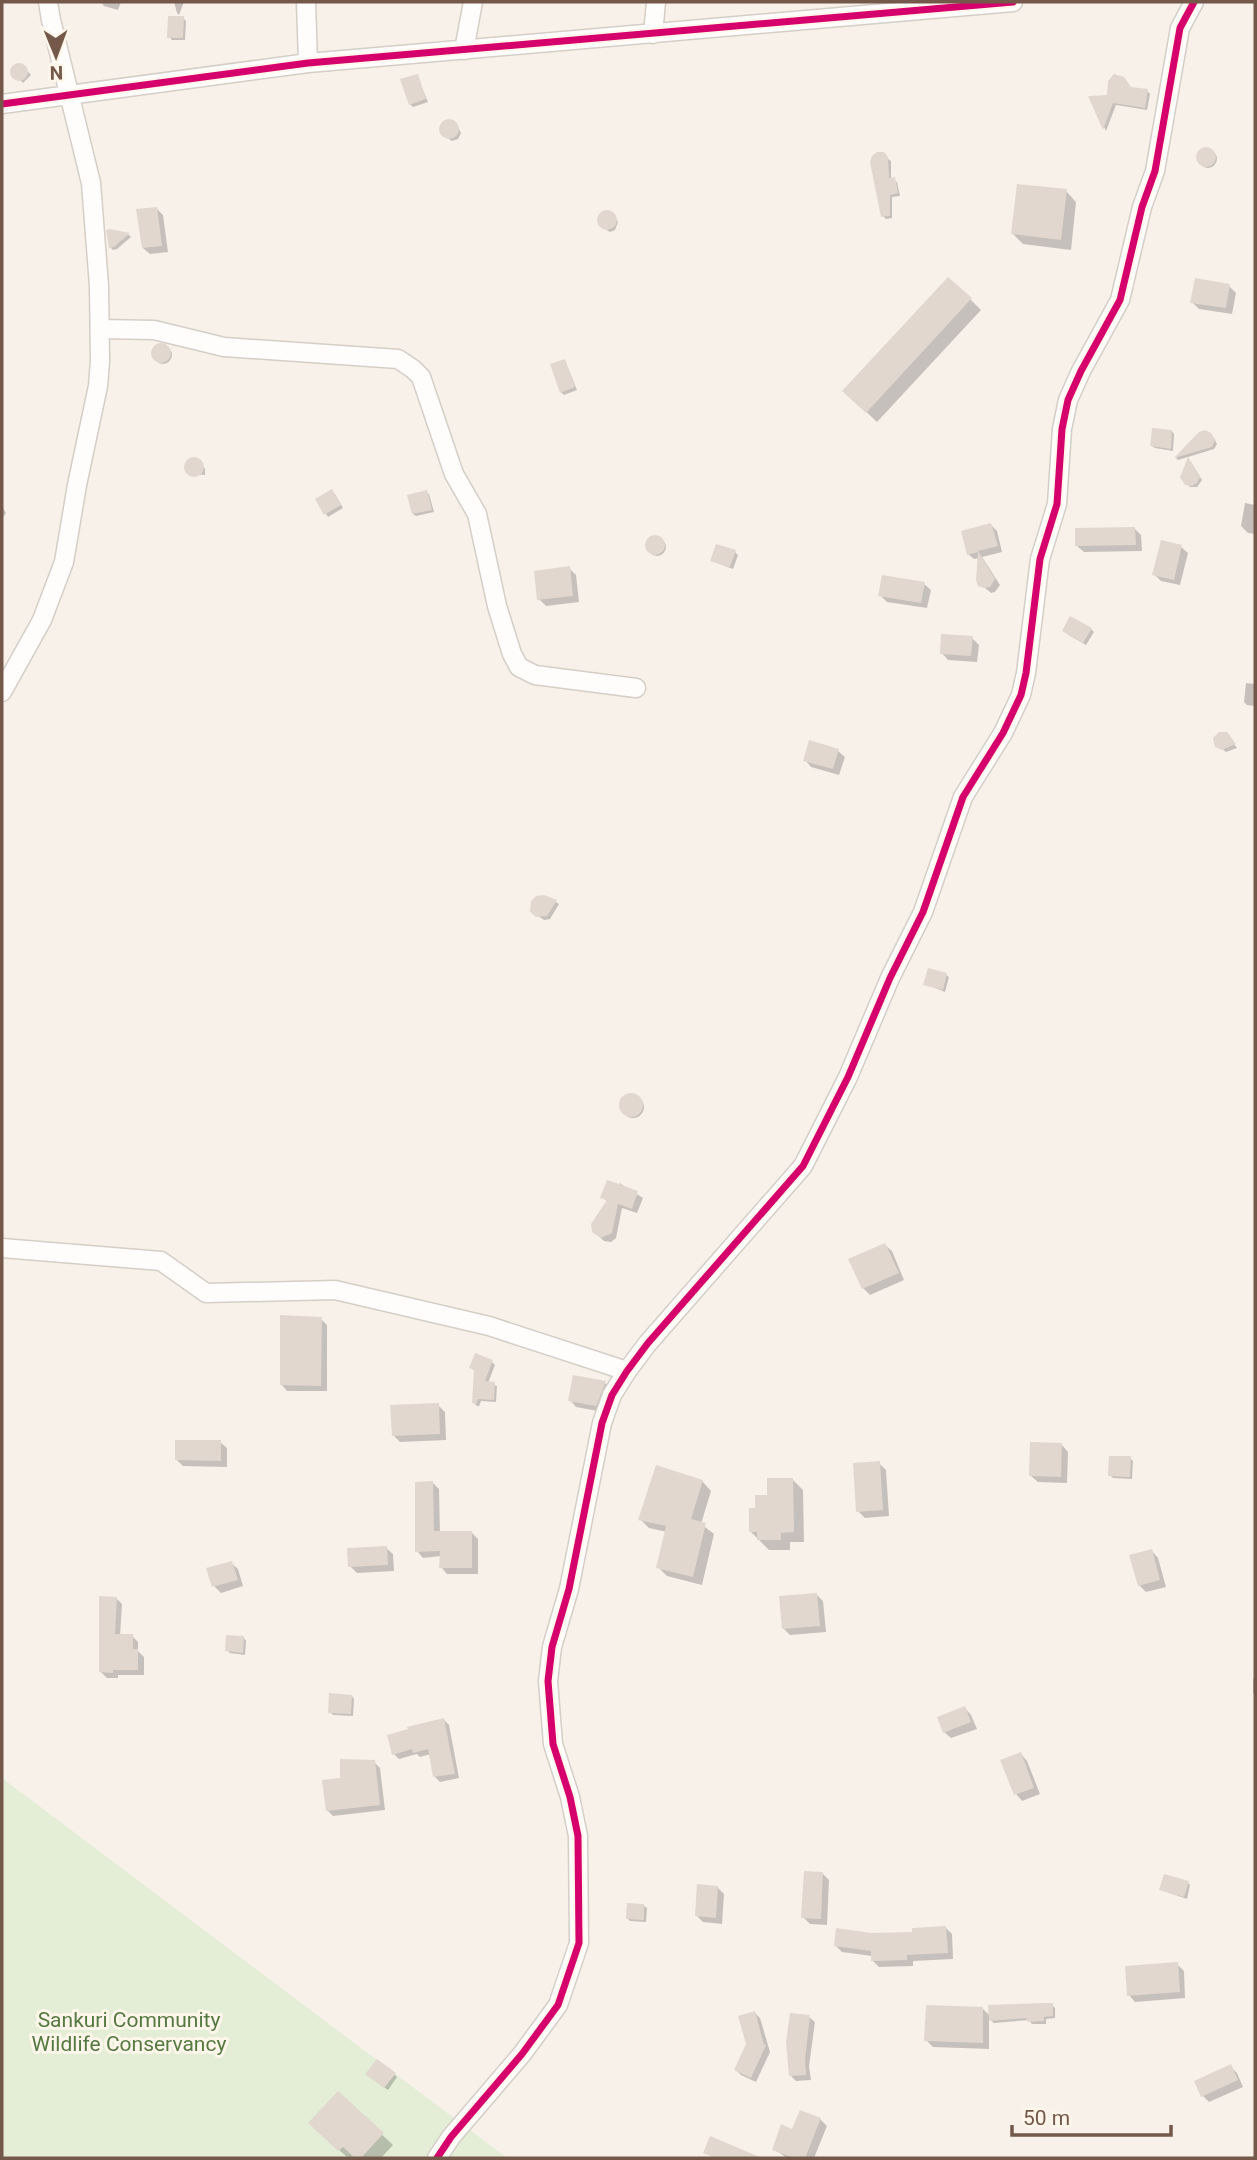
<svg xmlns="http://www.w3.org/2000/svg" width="1257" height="2160" viewBox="0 0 1257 2160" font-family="Roboto,sans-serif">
  <rect width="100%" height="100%" fill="#f7f1ea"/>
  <!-- green -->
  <path fill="#e4edd5" d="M2,1778l505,380h-505z"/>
  <!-- shadow -->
  <path fill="#0003" d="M101,2h20l-3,8 -14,-4z
    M174,2h10l-5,13 -2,-2z
    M183,18l3,3 -1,19h-13l-3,-3z
    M16,65l7,1 8,9 -8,8 -11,-12z
    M417,76l11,26 -15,5 -3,-3z
    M1131,89l16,2 3,3 -3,16 -31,-5 -10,26 -16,-33 18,-1z
    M450,121l8,6 3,6 -3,6 -6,2 -5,-3 -6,-9 3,-7z
    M1199 159a9 9 0 1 1 18 0a9 9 0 1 1-18 0Z
    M887,158l4,3v19l6,2 3,14 -8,1v21l-6,1 -3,-3z
    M1066,191l10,11 -5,48 -48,-6 -10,-10z
    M157,209l6,6 5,37 -18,2 -7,-6z
    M607,212l6,2 5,8 -3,8 -5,2 -5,-3 -6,-9 3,-7z
    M108,232l21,3 2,2 -14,12 -4,1 -3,-3z
    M1229,286l7,7 -4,21 -33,-5 -7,-7z
    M970,299l11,11 -104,112 -22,-21z
    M154 355a9 9 0 1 1 18 0a9 9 0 1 1-18 0Z
    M565,361l12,29 -13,5 -3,-3z
    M1172,431l2,3 -1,17 -18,-3 -3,-2z
    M1200,434l14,4 3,6 -3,5 -36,11 -2,-2z
    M192,459l9,4 4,6v6l-14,-1 -5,-6 2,-6z
    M1191,462l11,18 -5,7h-7l-3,-3z
    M426,492l3,2 5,18 -18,4 -3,-2z
    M335,494l8,14 -15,9 -11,-17z
    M1245,503l10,2v29l-7,-1 -7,-7z
    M2,506l4,7 -4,6z
    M991,525l6,6 5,21 -20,5 18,28 -5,7 -4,1 -13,-11 1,-24 -5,1 -6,-5z
    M1135,529l6,6 1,16 -58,1 -7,-6z
    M648 547a9 9 0 1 1 18 0a9 9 0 1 1-18 0Z
    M1181,547l7,6 -8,32 -19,-4 -7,-7z
    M735,552l3,3 -5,14 -21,-8z
    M569,568l7,7 3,27 -33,4 -7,-7z
    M924,584l7,6 -4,18 -40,-6 -7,-7z
    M1091,629l3,3 -8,13 -19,-11z
    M972,638l7,7 -2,17 -29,-2 -6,-7z
    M1246,683l9,1v22l-8,-1 -3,-3z
    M1229,737l8,11 -11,4 -11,-9z
    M838,751l7,6 -6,18 -28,-8 -6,-7z
    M556,902l3,2 -9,15 -6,1 -9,-6z
    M946,975l3,2 -4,15 -20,-8z
    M622 1107a11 11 0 1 1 22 0a11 11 0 1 1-22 0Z
    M621,1184l22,14 -6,15 -15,-5 -6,30 -5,4 -7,-1 -11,-10 15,-29 -6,-5z
    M885,1245l7,6 12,29 -34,15 -7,-7 -12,-28z
    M321,1319l6,6v66h-40l-6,-7z
    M492,1362l3,3 -7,18 9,3 -1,16 -15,-1 -2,5h-2l-3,-3 2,-31 -5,-4z
    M605,1383l6,6 -8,23 -27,-5 -6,-7z
    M438,1405l7,7 1,28 -46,2 -7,-7z
    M220,1442l7,6v19l-44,-1 -7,-7z
    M1062,1445l6,7 -1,31 -29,-1 -7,-6z
    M1130,1458l3,3 -1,18 -19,-1 -3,-3z
    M879,1463l7,7 3,46 -24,2 -7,-7z
    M657,1467l46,15 8,9 -10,33 13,10 -12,51 -35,-9 -9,-9 9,-35 -18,-4 -9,-9z
    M793,1480l10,10 1,52h-14v8h-21l-18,-18 6,-23 12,-13z
    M433,1483l6,6 1,44h32l6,6v35h-31l-6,-7v-11l-18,2 -6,-7z
    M386,1548l7,6 1,17 -37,2 -7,-7z
    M1152,1551l6,7 8,29 -20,5 -7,-7z
    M231,1563l7,6 5,17 -22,7 -7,-7z
    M817,1595l6,6 3,31 -36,3 -7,-7z
    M116,1598l6,6 -2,32h12l6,6v9l6,6v18h-26v3h-11l-6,-6z
    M244,1638l2,3 -1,14 -15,-2 -3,-3z
    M1253,1679h2v16l-2,-2z
    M352,1696l2,3 -1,17 -20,-1 -3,-3z
    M965,1708l6,7 6,14 -26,9 -7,-6z
    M444,1720l5,5 10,53 -19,4 -5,-5 -4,-23 -11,3 -3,-3 -18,5 -5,-5z
    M1021,1754l6,7 13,33 -18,7 -6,-7z
    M374,1762l6,6 5,42 -52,6 -6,-6 15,-31z
    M823,1874l6,6 -2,45 -17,-1 -7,-7z
    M1188,1883l2,2 -3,14 -26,-9z
    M717,1887l7,7 -2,30 -19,-2 -6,-6z
    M644,1906l3,2 -1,14 -16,-1 -3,-3z
    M945,1927l7,7 1,25 -40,2v5l-34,1 -7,-7v-4l-30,-4 -6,-6 35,-11 43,-1z
    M1177,1964l7,7 1,27 -50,4 -6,-7z
    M1052,2005l3,3v10l-9,1v5h-14l-3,-4 -35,3 -5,-4v30l-56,-2 -7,-7 57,-31 8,8z
    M755,2013l5,5 10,34 -14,30 -15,-7 -5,-5 12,-26z
    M809,2017l6,5 -6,44 2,14 -15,1 -5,-5z
    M1231,2067l6,6 6,14 -34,15 -6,-6z
    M395,2075l2,2 -9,13 -18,-13z
    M338,2093l55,52 -12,13h-24l-3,-2 -6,2 -24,-22z
    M820,2119l7,7 -13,32h-27l-13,-9 19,-18z"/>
  <!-- building -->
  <path fill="#e1d7cf" d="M168,16h16l-1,22h-16z
    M10 72a9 9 0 1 1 18 0a9 9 0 1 1-18 0Z
    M418,74l8,25 -17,6 -9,-26z
    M1114,74l10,3 7,10 17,2 -3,19 -32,-5 -10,27 -15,-34 19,-1 1,-14z
    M439 129a10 10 0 1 1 20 0a10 10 0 1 1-20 0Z
    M1196 157a10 10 0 1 1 20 0a10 10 0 1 1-20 0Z
    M877,152h7l4,5 1,21 6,-1 3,16 -8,2v21l-9,1 -11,-55 2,-6z
    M1017,184l50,5 -6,51 -50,-6z
    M157,207l5,39 -20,2 -6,-39z
    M597 220a10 10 0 1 1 20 0a10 10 0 1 1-20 0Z
    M110,229l20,4 -16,14 -5,1 -3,-18z
    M948,277l24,21 -106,115 -24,-22z
    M1195,278l35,6 -4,24 -36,-5z
    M151 353a10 10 0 1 1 20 0a10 10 0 1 1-20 0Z
    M565,359l10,28 -15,6 -10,-29z
    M1152,428l20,2 -1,19 -21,-3z
    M1205,430l6,3 4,7 -3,7 -38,11 25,-26z
    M1188,457l12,20 -3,6 -5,3 -7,-1 -5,-8z
    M184 467a10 10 0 1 1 20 0a10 10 0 1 1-20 0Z
    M332,489l9,16 -17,10 -9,-16z
    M427,490l5,20 -20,4 -5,-19z
    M991,523l7,23 -20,5 17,28 -5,8 -6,1 -6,-2 -2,-6 2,-28 -11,3 -6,-24z
    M1135,527l1,18 -61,1v-18z
    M645 545a10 10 0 1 1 20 0a10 10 0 1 1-20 0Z
    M1161,540l21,5 -8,35 -22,-5z
    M716,544l20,6 -6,17 -20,-6z
    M570,566l3,30 -36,4 -3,-29z
    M882,575l43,7 -4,21 -43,-7z
    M1070,616l22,12 -9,15 -21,-12z
    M941,634l32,2 -2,20 -31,-2z
    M1219,732h8l9,12 -14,6 -7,-3 -2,-9z
    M809,740l30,9 -6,20 -30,-8z
    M544,895l13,5 -10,16 -11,1 -6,-5 1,-11 5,-5z
    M928,968l19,5 -4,17 -20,-5z
    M619 1105a12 12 0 1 1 24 0a12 12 0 1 1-24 0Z
    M607,1180l12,4 2,-2v3l17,6 -6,18 -14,-5 -6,29 -11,5 -9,-6 -1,-8 16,-24 -7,-2z
    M885,1243l14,30 -37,16 -14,-30z
    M280,1315l42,2 -1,69 -41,-1z
    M475,1353l18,7 -8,21 10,1 -1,18 -16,-1 -2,5 -4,-1 2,-33 -5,-2z
    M573,1375l33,6 -10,25 -28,-5z
    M439,1403l1,31 -48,2 -2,-31z
    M175,1440h46v21l-46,-1z
    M1030,1442l32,1 -1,34 -32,-1z
    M1109,1456h22l-1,21 -22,-1z
    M880,1461l3,49 -27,2 -3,-49z
    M656,1465l47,15 -12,39 15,4 -13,54 -37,-9 10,-42 -28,-6z
    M767,1478h26l1,54 -13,1v7h-24v-8h-8v-24h6v-13h12z
    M433,1481l1,50h38v37h-33l1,-17 -25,1v-70z
    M387,1546l1,19 -40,2 -1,-19z
    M1152,1549l8,31 -22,6 -9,-31z
    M232,1561l6,19 -26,7 -6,-19z
    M817,1593l3,33 -38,3 -3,-33z
    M99,1596l18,1 -2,37h18v15h5v21h-25v3l-14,-1z
    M226,1635l18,1 -1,17 -18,-2z
    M329,1693l23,2 -1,19 -23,-1z
    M965,1706l6,16 -28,11 -6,-16z
    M444,1718l11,56 -22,3 -5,-28 -15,4 -1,-4 -20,6 -5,-20 21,-6 -1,-2z
    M1021,1752l13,36 -20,7 -14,-35z
    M340,1759l35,1 5,45 -54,6 -4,-31 18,-2z
    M804,1871l19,1 -2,47 -20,-1z
    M1164,1874l25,7 -5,16 -25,-7z
    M697,1884l21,2 -2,32 -21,-2z
    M627,1903l17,1v16l-18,-1z
    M946,1926l2,27 -41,2v5l-36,1v-10l-37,-5 2,-18 35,5 41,-1v-4z
    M1178,1962l2,30 -53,4 -2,-30z
    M1044,2003h9v13l-9,1v4l-16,1 -2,-4 -37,3 -1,-16z
    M926,2005l57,2v36l-59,-2z
    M755,2011l9,34h2l-15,33 -17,-8 12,-26 -8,-28z
    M790,2013l20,2 -5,45 1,15 -17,1 -3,-34z
    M377,2059l19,14 -12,15 -19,-14z
    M1231,2064l7,16 -37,17 -7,-16z
    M338,2091l46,42 -23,25h-6l-12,-11 -5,4 -30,-28z
    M800,2110l21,8 -16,40h-11l-22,-8 9,-26 11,5z
    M710,2136l52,22h-46l-13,-5z"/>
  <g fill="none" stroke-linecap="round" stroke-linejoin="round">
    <defs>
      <path id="minor" d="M306,2l2,61
        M653,34l3,-32
        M464,50l9,-48
        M2,104l306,-41 705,-61
        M100,329l54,1 70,17 174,12 15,10 8,8 33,97 23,40 20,92 15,48 7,13 16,8 101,13
        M2,692l40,-72 22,-58 13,-77 21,-99 2,-25 -1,-75 -8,-103 -40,-163 -3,-18
        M2,1248l159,13 45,32 129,-3 154,36 138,45
        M437,2158l14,-21 71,-83 36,-49 21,-62 -1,-107 -8,-39 -17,-53 -5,-63 4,-34 17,-58 33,-166 10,-28 15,-24 21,-28 155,-177 45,-89 42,-99 33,-66 40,-115 40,-64 18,-38 5,-22 14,-114 17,-55 5,-75 6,-29 13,-29 39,-71 22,-93 13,-36 25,-143 14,-26"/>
    </defs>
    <!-- minor casing -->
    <use href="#minor" stroke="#d5cec7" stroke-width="21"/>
    <!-- minor -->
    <use href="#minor" stroke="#fefdfc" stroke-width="18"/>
    <defs>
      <path id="cycleway" d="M2,104l306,-41 705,-61
        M437,2158l14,-21 71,-83 36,-49 21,-62 -1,-107 -8,-39 -17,-53 -5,-63 4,-34 17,-58 33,-166 10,-28 15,-24 21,-28 155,-177 45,-89 42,-99 33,-66 40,-115 40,-64 18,-38 5,-22 14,-114 17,-55 5,-75 6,-29 13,-29 39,-71 22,-93 13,-36 25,-143 14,-26"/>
    </defs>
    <!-- cycleway casing -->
    <use href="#cycleway" stroke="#fff6eb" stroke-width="11"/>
    <!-- cycleway -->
    <use href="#cycleway" stroke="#d6006c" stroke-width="7"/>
  </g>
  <g text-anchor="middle" stroke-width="6" stroke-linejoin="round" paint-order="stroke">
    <!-- park labels -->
    <g font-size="21" fill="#547a42" stroke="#fff6eb">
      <text x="129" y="2027">Sankuri Community<tspan x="129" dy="24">Wildlife Conservancy</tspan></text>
    </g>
  </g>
  <!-- border -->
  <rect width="1257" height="2160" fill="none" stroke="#74584a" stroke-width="7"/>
  <!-- north arrow -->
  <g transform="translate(56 56) rotate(179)" stroke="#fff6eb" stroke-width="5" paint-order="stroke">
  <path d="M0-5L12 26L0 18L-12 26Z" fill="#74584a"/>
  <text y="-10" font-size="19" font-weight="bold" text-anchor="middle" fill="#74584a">N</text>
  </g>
  <!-- scale -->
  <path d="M1012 2125v10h159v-10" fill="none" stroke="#74584a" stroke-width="3.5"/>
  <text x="1023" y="2125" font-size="21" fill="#74584a" stroke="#fff6eb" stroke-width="5" paint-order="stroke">50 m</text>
</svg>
